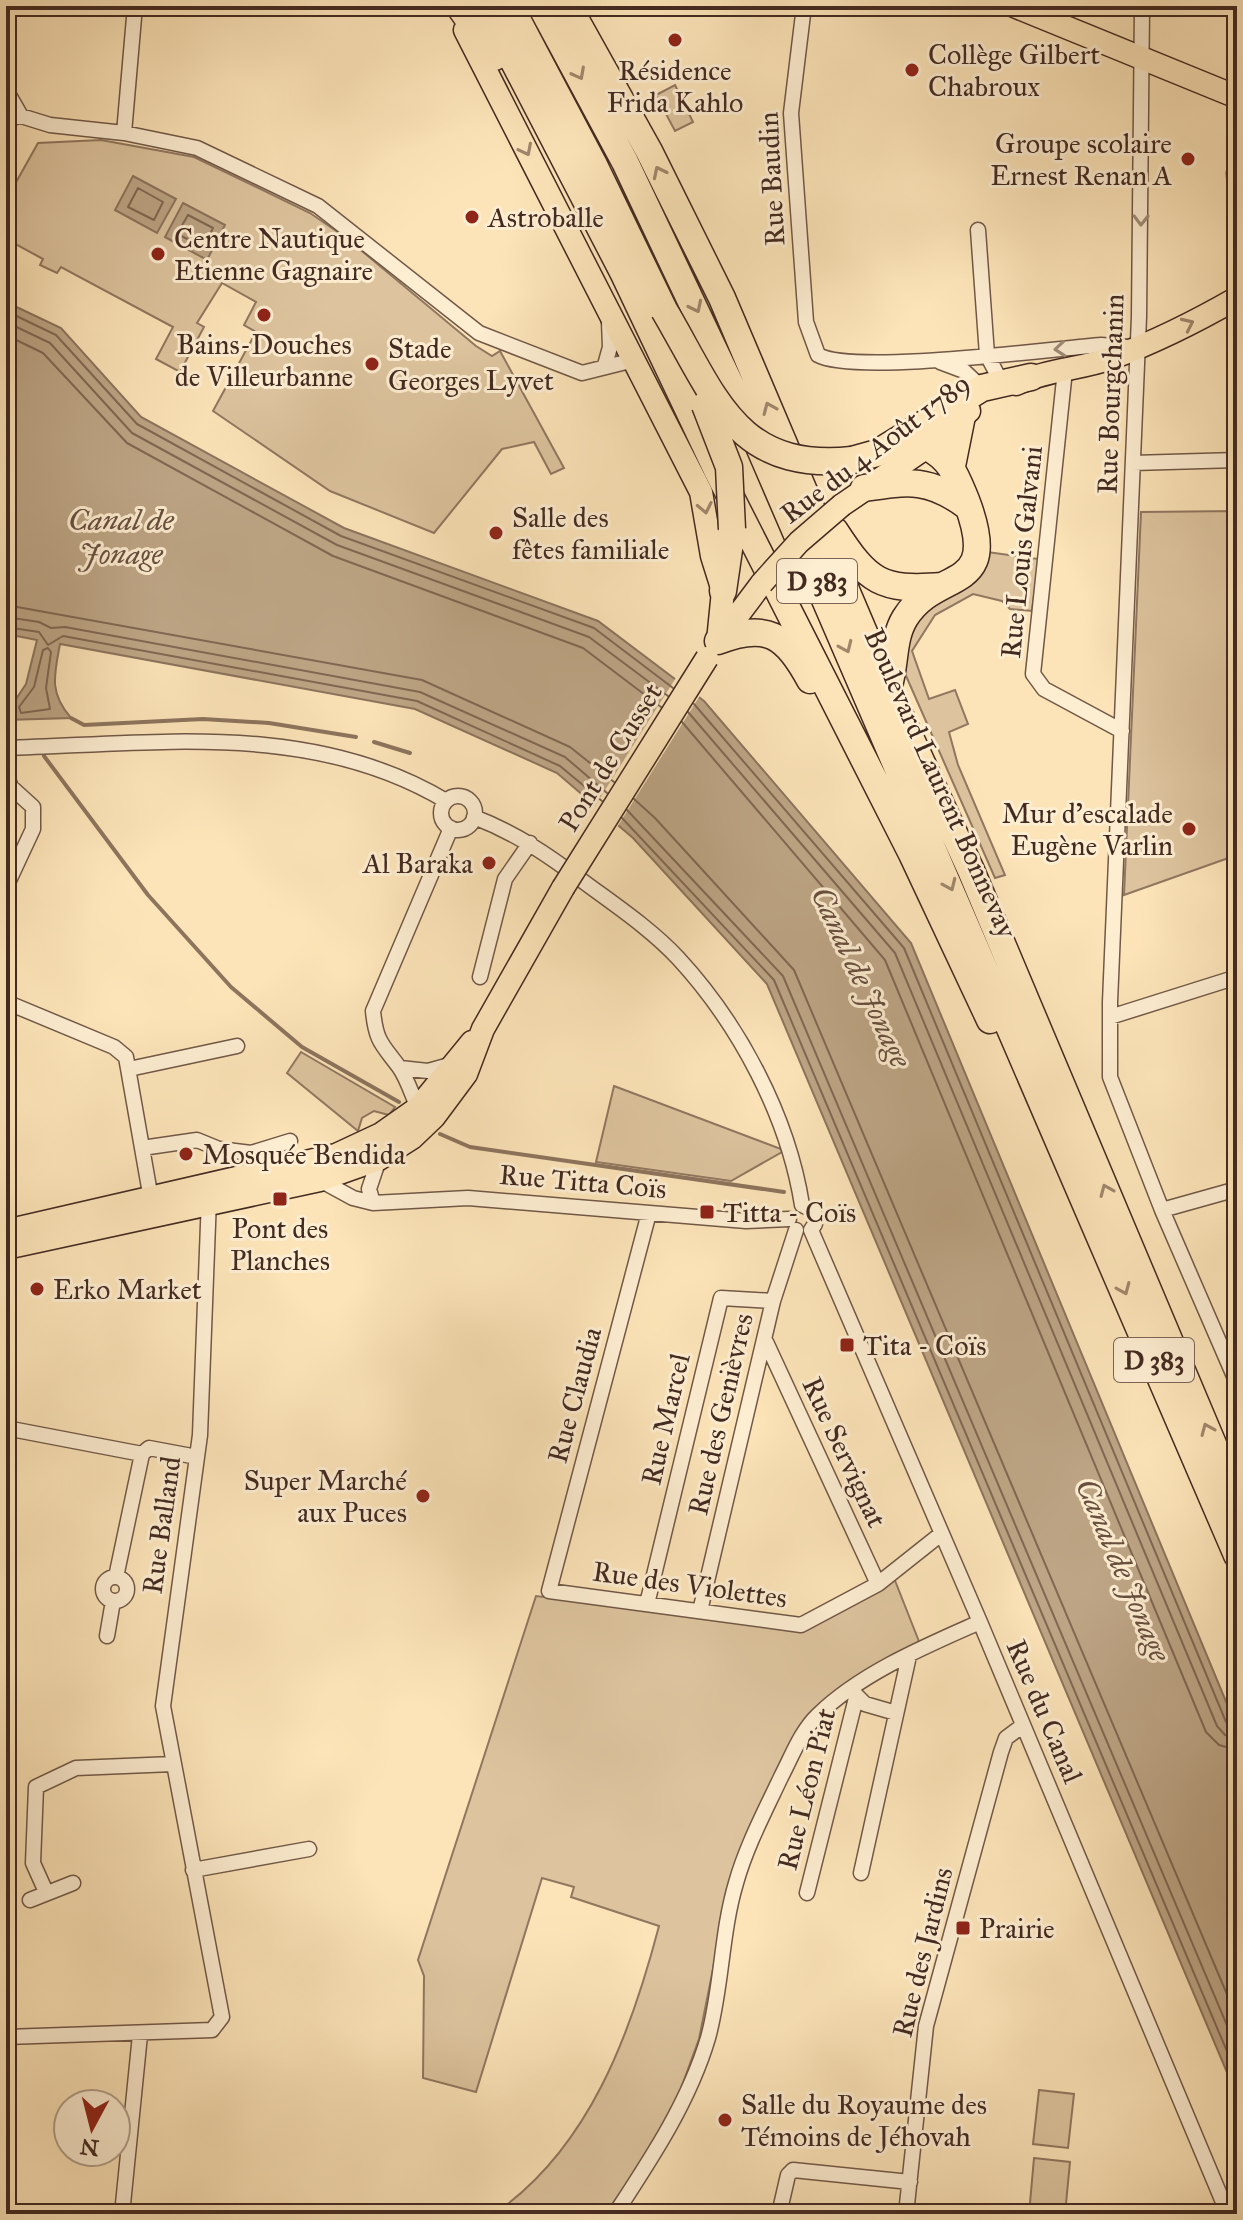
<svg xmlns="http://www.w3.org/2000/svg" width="1243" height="2220" viewBox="0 0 1243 2220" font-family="'IM FELL Great Primer',serif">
  <rect width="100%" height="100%" fill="#fce4b8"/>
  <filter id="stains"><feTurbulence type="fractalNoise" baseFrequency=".0025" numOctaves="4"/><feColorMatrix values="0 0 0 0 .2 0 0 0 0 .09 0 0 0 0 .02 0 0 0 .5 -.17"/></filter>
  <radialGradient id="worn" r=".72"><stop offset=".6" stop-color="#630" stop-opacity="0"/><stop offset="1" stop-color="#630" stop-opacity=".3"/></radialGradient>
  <!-- green -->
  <path fill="#ddc49e" stroke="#907760" stroke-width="2" d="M675,85l18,37 -18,9 -19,-36z
    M101,140l93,17 116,56 35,24 131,109 16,10 8,-5 64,117 -13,6 -17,-32 -32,7 -68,84 -104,-42 -117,-80 43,-79 -12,-7 12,-23 -34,-19 -25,40 7,4 -24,45 -24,-13 17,-32 -112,-60 -4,6 -17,-8 3,-6 -37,-20v-47l4,1 28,-50z
    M1237,511v344l-113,40 17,-383z
    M987,552l52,7 -7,52 -22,-2 -8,-8 -29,-7 -38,21 -23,36 17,48 26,-9 13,34 -19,8 9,33 47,110 -10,3 -92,-209 5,-36 17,-22 37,-20 11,-11z
    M301,1052l94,55 -6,8 -15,-4 -12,7 -4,13 -71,-58z
    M614,1086l167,63 1,3 -51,29 -135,-19z
    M894,1578l26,66 -107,67 -91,213 -23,115 -19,52 -26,55 -49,68h-111c95,-65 137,-181 165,-288l-88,-29 3,-10 -32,-9 -66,214 -53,-14 1,-102 -6,-16 118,-364 262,32z
    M1039,2090l35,4 -6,54 -35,-4z
    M1034,2158l36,4 -5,52h-36z"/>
  <!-- water -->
  <path fill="#bda585" stroke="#8c745d" stroke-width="2" d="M133,176l43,23 -19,34 -42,-23z
    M183,203l42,22 -18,35 -42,-23z
    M6,302l55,26 80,89 203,111 254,93 106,80 207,242 326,785v368l-470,-1112 -134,-146 -76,-65 -142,-64 -355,-65c-6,32 -11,49 11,74l-65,2v-21h10l10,-15 11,-44 -31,-6z"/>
  <!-- pier -->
  <path fill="#fce4b8" d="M677,676l24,18 -85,135 -23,-20z"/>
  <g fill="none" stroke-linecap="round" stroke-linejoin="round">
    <!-- shore -->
    <path stroke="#806853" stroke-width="2" d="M138,188l25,14 -9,18 -26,-13z
      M188,215l25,13 -9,19 -27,-13z
      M6,311l50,24 81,89 204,112 253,92 79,60
      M6,322l44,21 82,90 205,112 252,92 79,59
      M6,335l37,18 84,90 206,113 250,92 78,59
      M6,605l416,75 148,67 44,35
      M6,617l33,5 12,6 14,-1 355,65 145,65 42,36
      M6,627l33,5 9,13 15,-9 354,65 143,65 42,35
      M48,648l3,4 -5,36 4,21 -29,4 -2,-6 15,-20 9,-37z
      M694,704l210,244 322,774 11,6
      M688,712l207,241 322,773 8,9 12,3
      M682,722l203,238 321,772 13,13 18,5
      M634,799l21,19 139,152 443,1048
      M627,810l156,166 454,1073
      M622,818l152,162 463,1095"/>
    <!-- stream -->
    <path stroke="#8c745d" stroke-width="4" d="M71,718l13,7 119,-6 66,4 87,14
      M374,742l36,11
      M44,756l104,139 83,92 71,60 97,55
      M440,1134l30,13 314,45"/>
    <defs>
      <path id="street" d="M804,6l-13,107 15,209 12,33c36,20 232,-6 283,-10l28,2
        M1142,6l-3,311 -29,685v75l52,133 75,173
        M1218,6l19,3
        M6,90l15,26
        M6,119l15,-3 29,9 74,8 73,15 121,58 161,127 103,40 52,-13
        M124,133l11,-127
        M1237,166l-3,7 3,35
        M978,230l9,125 10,19 -3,11
        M940,362l24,9 18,17
        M605,365l5,-18 -1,-25
        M1065,370l-32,304 11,15 78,42
        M1133,463l104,-3
        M6,748c148,-4 305,-28 440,53
        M6,774l5,13 22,20v22l-27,58
        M441 813a17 17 0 1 1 34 0a17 17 0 1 1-34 0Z
        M474,817c42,16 74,38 110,65 31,23 67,47 94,76 61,66 110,158 124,247
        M480,977l25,-98 25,-36
        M6,1002l108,45 12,10 25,142
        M1110,1017l127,-40
        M400,1068l28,3 25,-7
        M129,1069l108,-23
        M418,1108c-6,-13 -11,-30 -19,-41 -17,-23 -23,-25 -26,-56l78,-183
        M142,1148l55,-8 22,9 32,4 39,-12
        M320,1180l33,18 20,5 95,-5 278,23 43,-2
        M373,1203l-4,-14 10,-30
        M802,1205l12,6 1,13 -4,6
        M1162,1210l75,-21
        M649,1213l-100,378 252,34 77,-41 63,-50
        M811,1230l169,392 248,592
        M766,1342l112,242
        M6,1428l136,26 -26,123
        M142,1454l7,-6 48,9
        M103 1589a12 12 0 1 1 24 0a12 12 0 1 1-24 0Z
        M647,1604l74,-306 52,3
        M700,1611l73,-310 23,-71
        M107,1636l6,-35
        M854,1693l11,11 31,9
        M193,1870l116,-21
        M861,1873l48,-217
        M46,1892l-13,-29 3,-76 40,-19 97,-4
        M807,1893l49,-195
        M30,1900l43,-17
        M6,2037l206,-7 10,-13 -59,-311 37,-271 9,-237
        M122,2214l18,-179
        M615,2214c36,-55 74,-112 93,-176 14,-50 13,-105 28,-155 10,-36 29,-72 45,-106 11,-21 20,-46 37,-62 43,-42 108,-69 162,-93
        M779,2214l9,-39 5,-5 117,12
        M906,2214l20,-188 75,-274 5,-14 16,-12"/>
      <path id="primary" d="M1014,6l223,91
        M465,30l236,462 11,64 11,35 -5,50
        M1016,384c30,-14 65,-15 96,-26 43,-16 85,-37 125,-60
        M842,505l85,-58 42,-36
        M720,639l42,-56
        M6,1231l330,-76 45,-21 37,-26 54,-66
        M6,1248l314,-68 59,-21 33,-21 22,-21 32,-43 17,-45 80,-141"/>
      <path id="highway" d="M459,6l36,51
        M485,6l138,266 93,196 196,386 78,166
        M510,6l83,157 71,147
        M541,6l84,156 126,266 486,1127
        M568,6l81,145 73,147 166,391 82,179 267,633
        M852,460l25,-7 105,-65 49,-11
        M952,466l10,-50
        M864,488c45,-7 66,-10 104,19
        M835,531c33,51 46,60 107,55
        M723,591l9,-62
        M718,641c49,-19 68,-6 92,39
        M888,689c8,-24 4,-50 17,-71 32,-52 98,-22 61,-118 -10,-24 -15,-41 -39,-53"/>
    </defs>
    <!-- street casing -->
    <use href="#street" stroke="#715847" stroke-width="17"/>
    <!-- primary casing -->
    <use href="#primary" stroke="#432a21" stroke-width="25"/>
    <!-- highway casing -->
    <use href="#highway" stroke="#432a21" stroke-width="29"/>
    <!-- street -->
    <use href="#street" stroke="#fdedd1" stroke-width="14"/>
    <!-- primary -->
    <use href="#primary" stroke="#fce4b8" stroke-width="22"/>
    <!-- highway -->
    <use href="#highway" stroke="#fce4b8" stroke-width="26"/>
    <defs>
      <path id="primary-bridge" d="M762,583l37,-41 43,-37
        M563,888l144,-230"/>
      <path id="highway-bridge" d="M664,310c51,86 71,162 188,150
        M705,405l24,62 3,62"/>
    </defs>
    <!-- primary-bridge casing -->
    <use href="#primary-bridge" stroke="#432a21" stroke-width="25" stroke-linecap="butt"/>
    <!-- highway-bridge casing -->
    <use href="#highway-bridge" stroke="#432a21" stroke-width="29" stroke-linecap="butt"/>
    <!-- primary-bridge -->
    <use href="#primary-bridge" stroke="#fce4b8" stroke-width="22"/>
    <!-- highway-bridge -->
    <use href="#highway-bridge" stroke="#fce4b8" stroke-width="26"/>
  </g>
  <!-- one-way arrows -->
  <defs><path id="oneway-chevron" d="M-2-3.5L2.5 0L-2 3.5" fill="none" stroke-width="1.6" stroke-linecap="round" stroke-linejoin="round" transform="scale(2)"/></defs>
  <g stroke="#a0876c">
    <use href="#oneway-chevron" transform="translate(579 74) rotate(62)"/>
    <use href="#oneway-chevron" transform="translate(526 150) rotate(63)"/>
    <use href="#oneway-chevron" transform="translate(659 172) rotate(-116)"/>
    <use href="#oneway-chevron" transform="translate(696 307) rotate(64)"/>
    <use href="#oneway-chevron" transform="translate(1188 324) rotate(-25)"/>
    <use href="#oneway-chevron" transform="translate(769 408) rotate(-113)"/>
    <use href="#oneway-chevron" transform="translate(705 508) rotate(78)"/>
    <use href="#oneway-chevron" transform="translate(846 647) rotate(66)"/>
    <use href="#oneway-chevron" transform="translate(950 885) rotate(66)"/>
    <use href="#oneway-chevron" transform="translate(1106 1190) rotate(-113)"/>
    <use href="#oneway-chevron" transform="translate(1124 1289) rotate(67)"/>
    <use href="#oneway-chevron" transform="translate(1207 1429) rotate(-113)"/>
  </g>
  <g stroke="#a08c79">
    <use href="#oneway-chevron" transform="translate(1141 220) rotate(91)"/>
    <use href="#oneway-chevron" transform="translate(1060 349) rotate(175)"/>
  </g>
  <!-- markers -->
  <g fill="#8f2418" stroke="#fdedd1" stroke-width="3">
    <circle cx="675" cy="40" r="8"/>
    <circle cx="912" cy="70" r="8"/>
    <circle cx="1188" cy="159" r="8"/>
    <circle cx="472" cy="217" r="8"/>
    <circle cx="158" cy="254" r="8"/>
    <circle cx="264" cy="315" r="8"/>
    <circle cx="372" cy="364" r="8"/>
    <circle cx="496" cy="533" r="8"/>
    <circle cx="1189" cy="829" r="8"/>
    <circle cx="489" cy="863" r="8"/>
    <circle cx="186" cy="1154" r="8"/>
    <rect x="272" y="1191" width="16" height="16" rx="4"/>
    <rect x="699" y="1204" width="16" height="16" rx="4"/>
    <circle cx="37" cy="1289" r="8"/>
    <rect x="839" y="1337" width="16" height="16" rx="4"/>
    <circle cx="423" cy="1496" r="8"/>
    <rect x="955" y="1920" width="16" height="16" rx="4"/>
    <circle cx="725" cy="2120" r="8"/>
  </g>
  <g text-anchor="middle" stroke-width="6" stroke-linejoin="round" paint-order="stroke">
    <!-- shield labels -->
    <g fill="#fdedd1" stroke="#7b6456" stroke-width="2">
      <rect x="777" y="559" width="80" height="44" rx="6"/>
      <rect x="1114" y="1338" width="80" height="44" rx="6"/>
    </g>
    <g font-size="26" font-weight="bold" fill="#432a21">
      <text x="817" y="590">D 383</text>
      <text x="1154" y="1369">D 383</text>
    </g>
    <!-- poi labels -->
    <g font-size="28" fill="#432a21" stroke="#fdedd1" text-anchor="start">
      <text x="928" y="64">Collège Gilbert<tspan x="928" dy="32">Chabroux</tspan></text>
      <text x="675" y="80" text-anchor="middle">Résidence<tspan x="675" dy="32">Frida Kahlo</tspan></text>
      <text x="1172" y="153" text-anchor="end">Groupe scolaire<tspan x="1172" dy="32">Ernest Renan A</tspan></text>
      <text x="488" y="227">Astroballe</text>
      <text x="174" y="248">Centre Nautique<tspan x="174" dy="32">Etienne Gagnaire</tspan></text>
      <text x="264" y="354" text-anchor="middle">Bains-Douches<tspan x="264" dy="32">de Villeurbanne</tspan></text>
      <text x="388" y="358">Stade<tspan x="388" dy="32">Georges Lyvet</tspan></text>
      <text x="512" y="527">Salle des<tspan x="512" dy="32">fêtes familiale</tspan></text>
      <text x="1173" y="823" text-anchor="end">Mur d'escalade<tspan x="1173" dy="32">Eugène Varlin</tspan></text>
      <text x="473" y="873" text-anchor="end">Al Baraka</text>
      <text x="202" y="1164">Mosquée Bendida</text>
      <text x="723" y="1222">Titta - Coïs</text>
      <text x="280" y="1238" text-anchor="middle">Pont des<tspan x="280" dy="32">Planches</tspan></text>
      <text x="53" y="1299">Erko Market</text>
      <text x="863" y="1355">Tita - Coïs</text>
      <text x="407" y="1490" text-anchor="end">Super Marché<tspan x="407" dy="32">aux Puces</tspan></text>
      <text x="979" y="1938">Prairie</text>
      <text x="741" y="2114">Salle du Royaume des<tspan x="741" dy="32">Témoins de Jéhovah</tspan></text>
    </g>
    <!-- street labels -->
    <g font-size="28" fill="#432a21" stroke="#fdedd1">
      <text transform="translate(771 179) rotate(-93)" y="10">Rue Baudin</text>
      <text transform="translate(1110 394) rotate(-88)" y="10">Rue Bourgchanin</text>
      <text transform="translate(875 448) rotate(-37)" y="10">Rue du 4 Août 1789</text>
      <text transform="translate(1021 552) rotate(-84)" y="10">Rue Louis Galvani</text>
      <text transform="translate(610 757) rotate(-58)" y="10">Pont de Cusset</text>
      <text transform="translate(941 783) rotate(66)" y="10">Boulevard Laurent Bonnevay</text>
      <text transform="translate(583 1181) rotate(5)" y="10">Rue Titta Coïs</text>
      <text transform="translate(574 1395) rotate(-75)" y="10">Rue Claudia</text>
      <text transform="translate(720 1414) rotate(-77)" y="10">Rue des Genièvres</text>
      <text transform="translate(665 1419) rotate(-77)" y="10">Rue Marcel</text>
      <text transform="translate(845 1452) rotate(65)" y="10">Rue Servignat</text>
      <text transform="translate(161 1525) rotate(-82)" y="10">Rue Balland</text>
      <text transform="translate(690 1584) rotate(8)" y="10">Rue des Violettes</text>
      <text transform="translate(1045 1711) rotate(67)" y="10">Rue du Canal</text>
      <text transform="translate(806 1789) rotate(-76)" y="10">Rue Léon Piat</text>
      <text transform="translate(922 1952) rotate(-76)" y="10">Rue des Jardins</text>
    </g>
    <!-- water labels -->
    <g font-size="30" font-style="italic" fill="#684f3f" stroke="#fdedd1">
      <text x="121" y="530">Canal de<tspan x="121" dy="34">Jonage</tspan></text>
      <text transform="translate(861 977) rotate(65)" y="10">Canal de Jonage</text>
      <text transform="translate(1123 1570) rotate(67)" y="10">Canal de Jonage</text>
    </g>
  </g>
  <!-- margin -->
  <rect width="1243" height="2220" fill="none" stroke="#fce4b8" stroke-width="32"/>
  <rect x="8" y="8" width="1227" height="2204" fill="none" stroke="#432a21" stroke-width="4"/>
  <rect x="16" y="16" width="1211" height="2188" fill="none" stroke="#432a21" stroke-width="2"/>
  <!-- north arrow -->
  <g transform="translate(92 2128) rotate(187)"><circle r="38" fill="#fdedd1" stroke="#b39f8b" stroke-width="2"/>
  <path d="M0-6L14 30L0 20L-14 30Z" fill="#8f2418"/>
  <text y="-12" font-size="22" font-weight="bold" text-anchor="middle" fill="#432a21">N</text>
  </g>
  <rect width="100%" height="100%" filter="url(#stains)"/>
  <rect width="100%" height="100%" fill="url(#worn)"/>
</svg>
